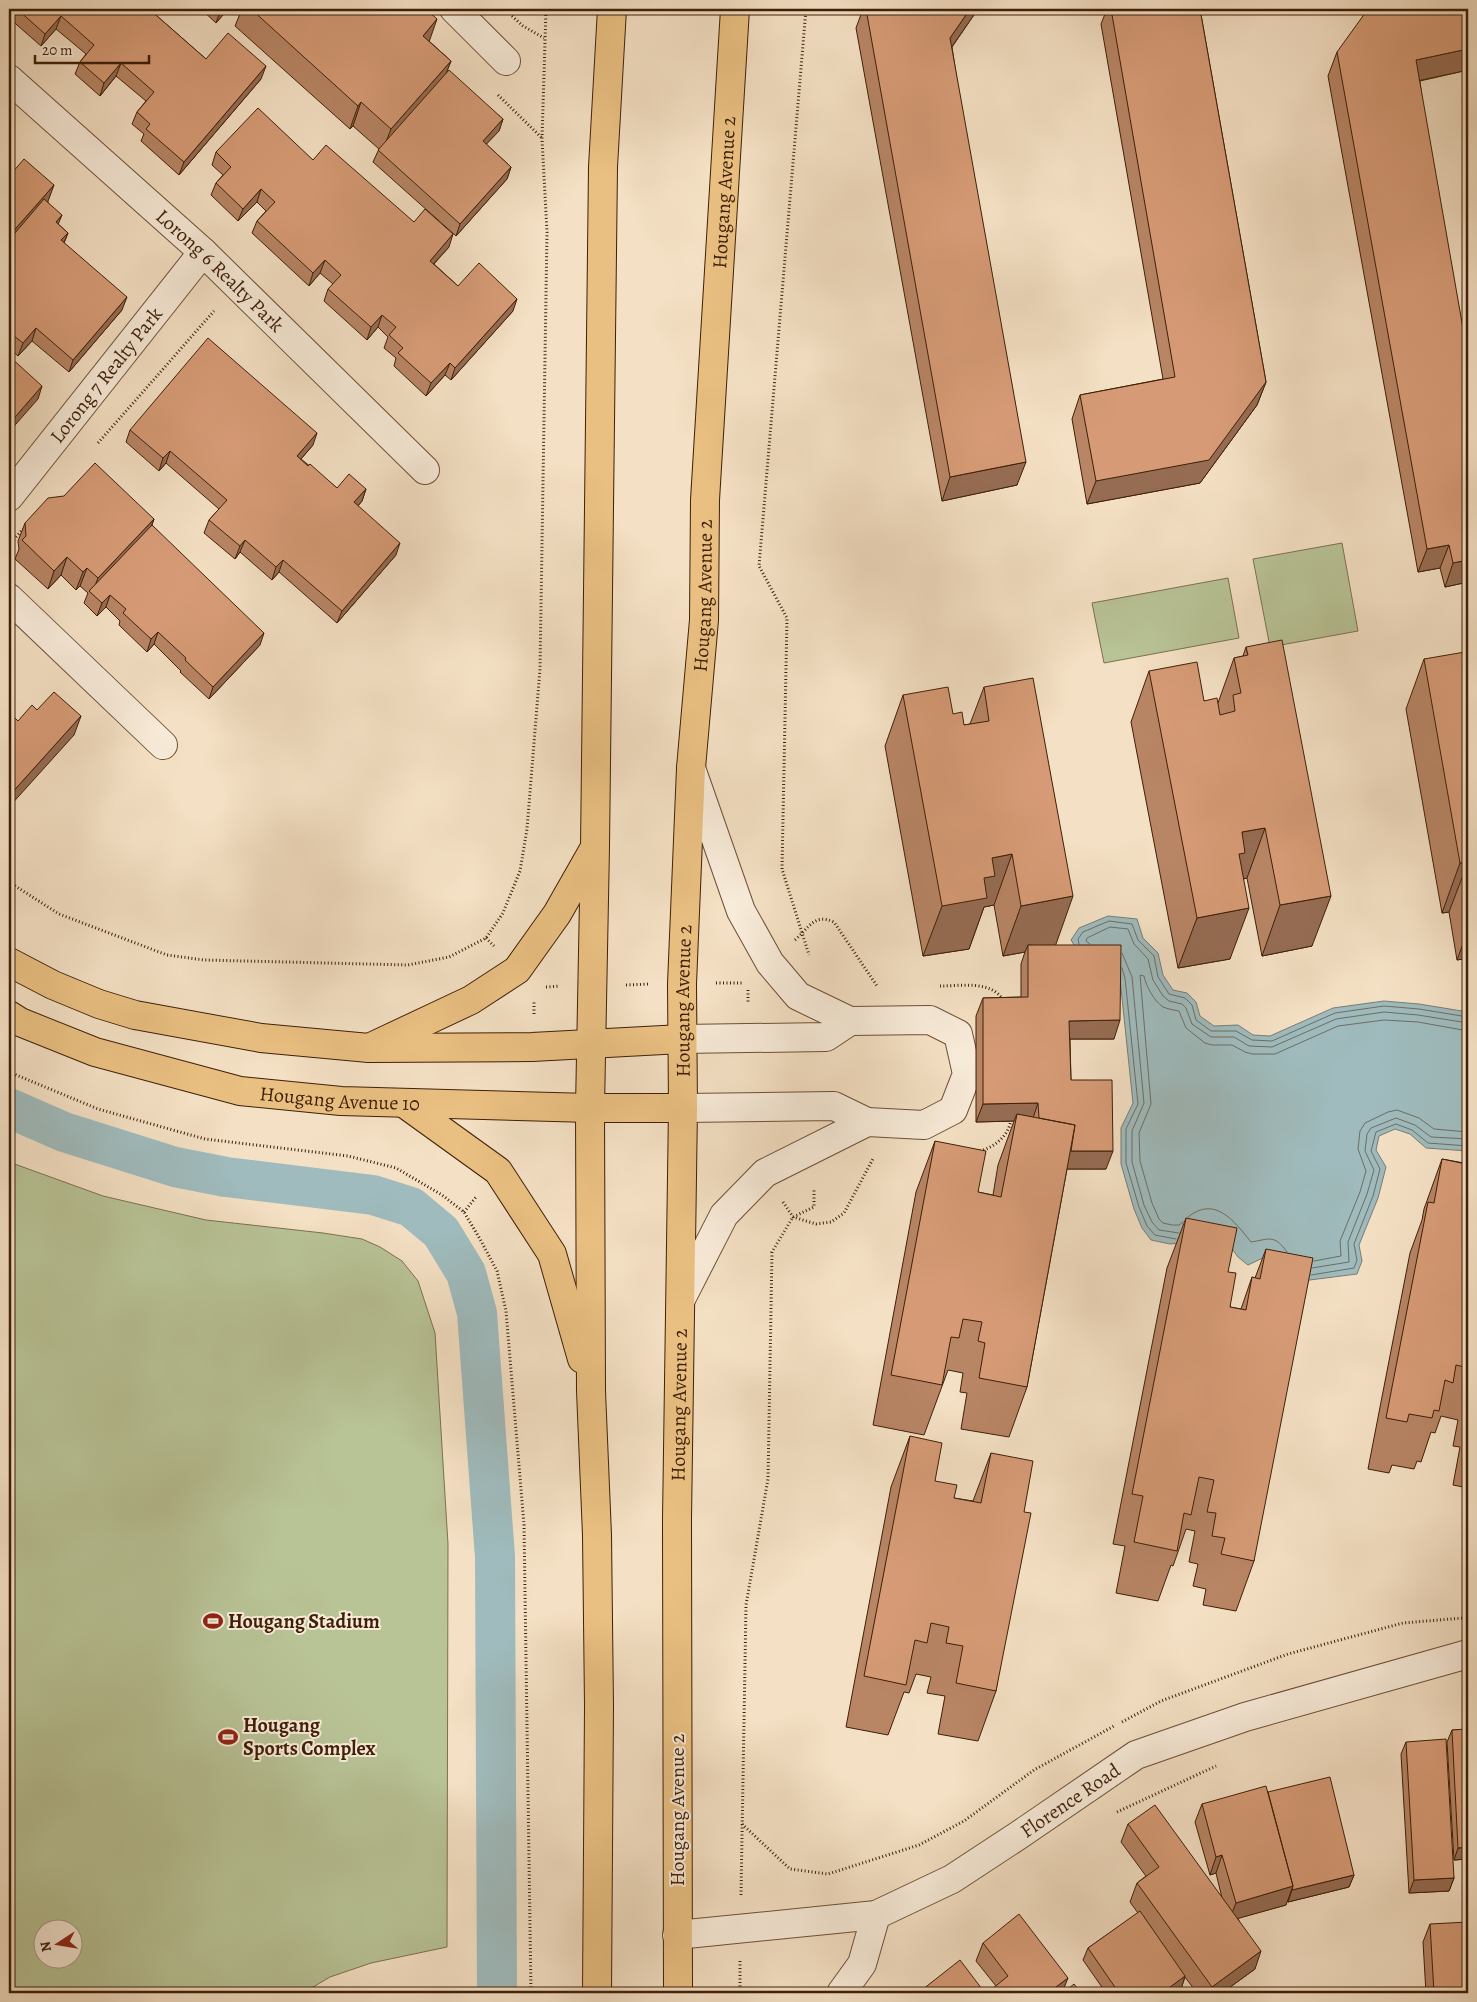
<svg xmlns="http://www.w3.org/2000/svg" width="1477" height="2002" viewBox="0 0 1477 2002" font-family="Alegreya,serif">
  <rect width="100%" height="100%" fill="#f4e0c4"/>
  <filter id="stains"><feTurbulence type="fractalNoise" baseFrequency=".004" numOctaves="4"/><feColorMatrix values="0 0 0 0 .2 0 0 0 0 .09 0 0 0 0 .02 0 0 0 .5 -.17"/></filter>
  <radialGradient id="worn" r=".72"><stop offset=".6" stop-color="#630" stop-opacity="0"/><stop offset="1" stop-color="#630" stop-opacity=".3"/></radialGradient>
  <!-- green -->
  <path fill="#b8c396" stroke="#7b714f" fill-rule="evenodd" d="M1342,543l16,88 -88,16 -17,-88z
    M1228,578l11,60 -135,25 -12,-60z
    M9,1162l94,34 103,24 117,13 39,6 18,8 22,14 16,20 17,52 13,211 -1,403 -76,16 -41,14 -27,16h-294zM42,1930h30v30h-30z"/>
  <!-- water -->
  <path fill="#9fbbbd" stroke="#787d75" d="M1108,916l29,3 6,19 15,15 5,22 10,15 14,3 9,9 4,14 14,10 24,-1 15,10 17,1 63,-28 51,-7 35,3 49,8v139l-42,-3 -16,-14 -15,-5 -16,7 -3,14 10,17 -8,31 -19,47 3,16 -5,13 -71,9 -19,-27 -19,9 -10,-8 -13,-18 -55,5 -19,-4 -9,-12 -8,-19 -13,-45v-36l12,-25 -13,-124 -43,-29 -6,-10 8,-12z"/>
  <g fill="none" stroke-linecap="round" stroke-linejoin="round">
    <!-- shore -->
    <path stroke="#6e6d62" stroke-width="1" d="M1079,944l-1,-5 5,-7 26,-11 23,3 6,16 16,16 4,21 11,17 16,4 7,7 4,15 15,11h25l16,9 20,1 63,-28 49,-7 35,3 49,8
      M1090,944l-4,-3 1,-3 23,-11 18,2 6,15 14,15 5,21 10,16 6,5 13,3 4,4 6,16 19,13h23l15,9 23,1 64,-28 48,-7 34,3 50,8
      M1122,953l10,24 12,126 -12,28v31l12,43 8,17 7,8 20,3
      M1122,968l3,10 13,126 -12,25v34l13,44 8,19 8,9 21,4
      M1188,1217c27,-22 46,4 63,25 19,-3 23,-8 36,10
      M1183,1222l-4,3h-7l-9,-2 -4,-4 -7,-16 -12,-42 -1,-28 12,-29 -11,-129 4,1c2,10 10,25 19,31 5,2 11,3 16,4l7,17 19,15 7,2h20l13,7 7,2h23l63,-28 46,-6 34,2 50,9
      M1314,1261l27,-5 -1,-15 20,-49 6,-21 -8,-22 2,-18 5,-8 23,-11 9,-2 22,8 15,11 34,3
      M1312,1268l37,-6 -1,-20 19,-48 7,-24 -9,-19 2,-17 4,-6 25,-10 19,7 16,12 37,2
      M1311,1275l43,-7 3,-8 -3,-16 19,-48 7,-27 -9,-18 5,-19 20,-8 16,6 16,13 40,3"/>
    <!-- canal -->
    <path stroke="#9fbbbd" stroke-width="40" d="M9,1108l55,24 111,35 51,10 147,18 38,12 30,25 25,41 11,40 18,244 2,436"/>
    <defs>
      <g id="minor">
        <path d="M454,9l52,52"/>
        <path id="s1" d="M9,79l194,173 222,218"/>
        <path id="s2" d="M9,497l194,-245"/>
        <path d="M9,598l154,147"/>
        <path d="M682,1039l144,-2 24,-16"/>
        <path d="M683,1108l151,-2 33,16 57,3 29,-15 14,-36 -9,-40 -28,-14 -80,1 -52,-25 -28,-33 -29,-52 -50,-143"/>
        <path d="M681,1299l43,-84 41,-42 102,-51"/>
        <path id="s3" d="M677,1935l199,-20 76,-36 67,-44 117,-80 109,-38 223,-63"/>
        <path d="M841,1993l21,-29 14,-49"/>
      </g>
      <g id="major">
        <path d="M9,962l44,23 46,19 36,11 126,23 108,10 163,-1 150,-8"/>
        <path id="s4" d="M9,1015l11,7 75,30 145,39 101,10 249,7h93"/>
      </g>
      <g id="highway">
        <path d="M369,1048l102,-48 46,-30 40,-56 37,-65"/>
        <path d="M405,1104l93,67 54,83 30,105"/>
        <path d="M597,1993l2,-287 -2,-171 -6,-144 -1,-283 5,-261 8,-680 9,-158"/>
        <path id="s5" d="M678,1993l-1,-474 6,-411 -1,-124 9,-216 13,-148 1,-120 30,-491"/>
      </g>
    </defs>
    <!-- minor casing -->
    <use href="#minor" stroke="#6c4f37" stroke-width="30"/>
    <!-- major casing -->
    <use href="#major" stroke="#3e1f08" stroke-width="30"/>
    <!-- highway casing -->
    <use href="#highway" stroke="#3e1f08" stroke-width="30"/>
    <!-- path -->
    <path stroke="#3e1f08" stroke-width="3" stroke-dasharray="1 2.5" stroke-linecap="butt" d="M806,9l-47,557 28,52 -5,251 27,86
      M512,16l11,10 21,12
      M498,95l44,43
      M98,443l116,-132
      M9,545l14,-16
      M9,882l50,32 108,41 37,5 204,5 41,-8 37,-19 17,-25 17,-42 7,-42 13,-160 7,-437 -5,-93 4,-130
      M486,938l8,8
      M795,940c14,-12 19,-27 39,-18l43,64
      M716,983h26
      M626,985l24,-1
      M940,986c21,0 51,-6 63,14
      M546,987l14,-1
      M748,990v14
      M534,1014v-14
      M9,1072l89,37 107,30 143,17 48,12 46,27 22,17 16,27 17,32 9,40 18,214 7,468
      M980,1151c15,-4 30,-16 31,-33
      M783,1202l10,15 23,7 15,-2 13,-9 30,-56
      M464,1212l12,-15
      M1122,1722l39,-21 127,-47 115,-31 60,-5
      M1117,1812l99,-46
      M742,1824l48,45 38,5 91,-29 45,-24 70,-51 80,-44
      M741,1895l5,-290 22,-126 4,-227 21,-35 21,-10v-19
      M740,1961v32"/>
    <!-- minor -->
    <use href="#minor" stroke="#f8ebd9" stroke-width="28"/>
    <!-- major -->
    <use href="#major" stroke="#eac082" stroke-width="28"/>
    <!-- highway -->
    <use href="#highway" stroke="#eac082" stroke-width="28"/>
  </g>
  <!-- wall -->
  <path fill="#b88565" stroke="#3e1f08" d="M9,9h140l57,50 55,20 -82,96 -38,-34 3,-7 -12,-10 5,-12 9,-11 -30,-25 -16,20 -25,-22 5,-12 6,-8 -30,-25 -15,17 -32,-28z
    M201,9h27l-12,14z
    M242,9h184l3,32 22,20 -5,12 57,46 -4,12 -13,13 25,23 -4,12 -51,57 -83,-74 6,-13 -26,-23 -3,3 -115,-103z
    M863,9h115l-26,38 65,438 -75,16 -86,-473z
    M1107,9h93l66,373 -9,23 -57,78 -113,21 -15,-85 8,-24 83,-16 -62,-355z
    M1468,9v61l-48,11 48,501 -23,5 -5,-19 -22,4 -90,-496 9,-24z
    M216,152l97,8 101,62 35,25 -15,17 24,22 55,25 -62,69 -6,-5 -19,21 -32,-30 2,-8 -12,-10 4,-11 -10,-10 -11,13 -43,-39 4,-12 5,-5 -13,-11 -11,13 -57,-53 5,-12 9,-10 -9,-9 -19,19 -27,-26 5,-12 7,-8 -11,-10z
    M9,171l39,31 10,22 10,9 -4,10 58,67 -53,62 -37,-31 -14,15 -9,-8z
    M130,430l183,15 -12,14 36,29 29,1 -4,12 -4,5 38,49 -59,68 -58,-51 -7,8 -32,-28 -5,7 -31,-26 5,-13 10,-11 -53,-46 -7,8 -33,-29z
    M154,519l-2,6 108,120 -51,54 -29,-27 1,-1 -27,-27 -7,8 -28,-27 1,-4 -14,-14 -9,9 -13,-13 4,-10 -8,-7 -4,4 -15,-15 -13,14 -33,-30 4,-10 -1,-8 7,-18z
    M1246,647l66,299 -50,10 -15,-78 -4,1 -13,80 -52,9 -47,-246 18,-51 55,30 14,2 16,-45 9,-2z
    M1424,659l44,8v291l-11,2 -8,-48 -7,1 -36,-204z
    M984,687l71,258 59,94h-44l1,41 35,89h-39l-40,218 -18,50 -48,-8 6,-36 -7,-1 3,-19 -15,-3 -24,65 -51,-10 43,-233 19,-51 43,51 15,3 5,-30 16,-44 -38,1v-106l7,-18 38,-1v-33l4,-12 -22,4 -9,-51 -10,2 -15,42 -46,7 -38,-210 18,-51 50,19 11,11 6,-1z
    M1468,1152v336l-15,-3 7,-38 -7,-1 5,-26 -17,-4 -6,17 -4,-1 -10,30 -4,-1 -3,8 -22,-4 -3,8 -21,-4 42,-216 12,-33 2,-11 18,-50 22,4z
    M1186,1218l42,54 2,35 11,2 11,-32 3,1 11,-29 -12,312 -18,50 -33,-6 3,-16 -13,-3 5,-22 -9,-2 6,-31 -9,-2 -13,37 -2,-1 -13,36 -42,-8 9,-47 -12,-2 54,-276z
    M910,1436l25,45 19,17 19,3 18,-48 33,59 -28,179 -18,50 -40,-7 7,-38 -18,-3 4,-16 -15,-3 -7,19 -5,-1 -16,43 -42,-8 45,-240z
    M1468,1729v130l-14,1 -7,-118 5,-12z
    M1406,1742l48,136 -5,13 -40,2 -8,-139z
    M1268,1792l86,83 -5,12 -61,15 -1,-1 -1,4 -48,13 17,51 -33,24h-25l-12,-16 -4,12 -6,4h-69l-23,-33 5,-12 50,-35 -8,-11 7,-19 9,-7 -25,-34 7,-18 94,74 -6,-25 -6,2 -15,-53 7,-18 66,-11z
    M1430,1924l38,69h-42l-3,-51z
    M983,1943l79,50 -66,-7 -20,-25z"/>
  <!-- shaded-wall -->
  <path fill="#966c53" stroke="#3e1f08" d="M221,9h7l-12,14z
    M970,9h8l-36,52 8,-23z
    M61,16l-5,13 -15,17 4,-12z
    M437,19l-8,23 -6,-6z
    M1468,49v21l-60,13 8,-23z
    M451,61l-9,23 -60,68 9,-23z
    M121,63l-5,13 -16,20 4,-13z
    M266,66l-5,13 -82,96 5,-13z
    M361,102l-8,24 -3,3 8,-23z
    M503,119l-4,12 -21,22 5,-12z
    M13,150l-4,12v-7z
    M511,167l-4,12 -51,57 4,-12z
    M54,185l-7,19 -38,43v-11z
    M261,189l-4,13 -19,19 5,-12z
    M62,215l-5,12 -1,-5z
    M68,233l-5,12 -2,-5z
    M453,234l-4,13 -24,26 5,-12z
    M325,260l-5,13 -11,13 4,-13z
    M127,297l-5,13 -53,62 4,-12z
    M517,299l-4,12 -62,69 4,-12z
    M382,315l-4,12 -11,13 4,-13z
    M36,328l-4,13 -14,15 5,-13z
    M450,363l-5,12 -19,21 5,-13z
    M1266,382l-9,23 -57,78 -113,21 9,-23z
    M42,386l-4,13 -29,33v-8z
    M317,433l-4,12 -20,23 4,-12z
    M170,451l-4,12 -7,8 4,-13z
    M1026,462l-9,23 -75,16 8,-24z
    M366,489l-4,12 -12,14 4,-13z
    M154,519l-7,18 -55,57 6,-16z
    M245,540l-5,12 -5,7 5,-13z
    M400,543l-4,12 -59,68 5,-12z
    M1449,545l-9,23 -22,4 9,-23z
    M67,557l-6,18 -13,14 6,-18z
    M283,560l-4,12 -7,8 4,-13z
    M1468,560v22l-23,5 8,-24z
    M87,568l-7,18 -4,4 7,-18z
    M110,595l-4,12 -9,9 5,-13z
    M158,632l-4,12 -7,8 4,-13z
    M264,633l-4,12 -51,54 4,-12z
    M81,716l-7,19 -65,72v-11z
    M1265,828l-18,50 -12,3 7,-49z
    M1012,854l-18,51 -10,2 -15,42 -46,7 19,-50 42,-28 8,-20z
    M1468,862l-19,50 -7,1 18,-50z
    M1073,896l-18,51 -27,-2 -3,7 -22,4 18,-50z
    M1331,896l-19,50 -50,10 18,-51z
    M1249,908l-19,51 -52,9 19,-50z
    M1468,930v28l-11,2z
    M1120,1020l-6,19h-51l6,-18z
    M1038,1103l-6,18 -15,-7 -3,7 -38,1 7,-18z
    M1056,1151h57l-7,18h-56z
    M1468,1847v12l-14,1 4,-12z
    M1222,1855l-6,18 -6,2 6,-18z
    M1354,1875l-5,12 -61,15 4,-12z
    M1454,1878l-5,13 -40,2 5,-13z
    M1293,1886l-7,19 -57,16 7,-18z
    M1261,1951l-6,18 -33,24h-12l2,-6z
    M1185,1976l-4,13 -6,4h-13z
    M1068,1978l-6,15h-14z"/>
  <!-- building -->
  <path fill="#d69b76" stroke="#3e1f08" d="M17,9h132l57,50 22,-26 38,33 -82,96 -38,-33 4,-5 -13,-12 17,-20 -33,-29 -17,20 -24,-21 14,-17 -33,-29 -16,18z
    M251,9h175l11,10 -14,17 28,25 -60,68 -30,-27 -3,4z
    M866,9h104l-20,29 76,424 -76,15z
    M1111,9h89l66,373 -57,78 -113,21 -16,-86 95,-18z
    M1368,9h100v40l-52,11 52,297v203l-15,3 -4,-18 -22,4 -90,-497z
    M449,70l54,49 -20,22 28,26 -51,57 -82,-74z
    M258,108l55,52 13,-15 88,77 11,-13 28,25 -23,27 28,25 21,-23 38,36 -62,69 -5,-5 -19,20 -33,-30 5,-5 -14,-13 7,-8 -14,-12 -11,12 -43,-38 13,-14 -16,-15 -12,13 -56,-52 18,-19 -14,-13 -18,20 -27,-26 15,-16 -15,-15z
    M9,146l4,4 -4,5z
    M24,159l30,26 -45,51v-65l2,3z
    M44,199l18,16 -6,7 12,11 -7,7 66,57 -54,63 -37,-32 -13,15 -14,-11v-92z
    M208,338l109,95 -20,23 11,10 2,-2 27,24 12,-14 17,15 -12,13 46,41 -58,68 -59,-51 -7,7 -31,-27 -5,6 -31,-26 18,-20 -57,-49 -7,7 -33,-28z
    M9,356l33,30 -33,38z
    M95,463l59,56 -56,59 -11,-10 -4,4 -16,-15 -13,14 -32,-31 4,-4 -1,-13 23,-25 16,-2z
    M152,525l112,108 -51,54 -28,-27 1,-2 -28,-26 -7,7 -28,-26 3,-4 -16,-14 -8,8 -13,-12z
    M1282,640l49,256 -51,9 -15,-77 -23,4 3,21 -6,1 10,54 -52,10 -48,-247 48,-9 7,39 13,-3 3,17 15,-4 -2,-16 8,-2 -7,-35 14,-3 -2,-8z
    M1465,652l3,15v199v-4l-8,1 -36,-204z
    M1033,678l40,218 -52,10 -9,-52 -20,4 3,18 -11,2 3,20 -45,8 -39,-211 45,-8 5,27 9,-2 2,13 25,-4 -5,-34z
    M54,692l27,24 -72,80v-84l9,9 14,-16 5,5z
    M1028,945h93l-1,75 -51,1 2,59h41l1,71h-42l4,-26 -36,-7 -1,-15 -55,1v-106l45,-1z
    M1017,1114l58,11 -48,262 -48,-9 6,-35 -7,-2 4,-19 -19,-3 -4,19 -8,-1 -9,48 -51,-10 44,-234 51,10 -8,41 23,5z
    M1468,1152v216l-12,-3 -3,18 -8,-3 -6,31 -5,-1 -2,8 -23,-4 -2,8 -21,-4 42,-216 6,1 8,-44 24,5z
    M1186,1218l51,10 -9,44 8,1 -6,34 16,3 6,-33 8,2 6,-30 47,9 -59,303 -33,-7 4,-16 -13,-2 4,-23 -9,-1 7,-32 -15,-3 -8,38 -7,-2 -7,38 -43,-9 9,-46 -11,-2z
    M910,1436l32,7 -7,38 22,4 -3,13 27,5 10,-50 42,8 -9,51 7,1 -35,178 -40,-8 7,-37 -17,-3 3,-16 -18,-4 -4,20 -12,-3 -9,45 -42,-9z
    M1468,1729v118l-10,1 -6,-118z
    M1446,1739l8,139 -40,2 -8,-138z
    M1330,1777l24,98 -62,15 1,-4 -25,-94z
    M1266,1786l27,100 -57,17 -14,-48 -6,2 -14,-53z
    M1155,1805l106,146 -49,36 -75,-104 22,-16 -31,-43z
    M1140,1911l45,65 -23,17h-43l-31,-45z
    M1019,1914l49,64 -20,15h-61l21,-17 -25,-33z
    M1468,1922v71h-34l-4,-69z
    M960,1960l25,33h-67z
    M1074,1984l7,9h-18z
    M1255,1987l4,6h-12z"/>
  <!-- icons -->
  <defs>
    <symbol id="stadium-bare" viewBox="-9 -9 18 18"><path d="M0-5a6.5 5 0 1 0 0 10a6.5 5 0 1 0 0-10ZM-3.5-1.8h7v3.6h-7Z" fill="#8f2418" stroke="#f8ebd9" stroke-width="2.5" paint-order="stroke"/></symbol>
  </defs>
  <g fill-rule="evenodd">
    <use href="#stadium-bare" x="199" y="1607" width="28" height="28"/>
    <use href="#stadium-bare" x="214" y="1723" width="28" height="28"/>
  </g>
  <g text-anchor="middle" stroke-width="4" stroke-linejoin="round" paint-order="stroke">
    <!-- street labels -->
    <g font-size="20" fill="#3e1f08" stroke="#f8ebd9">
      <text dy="7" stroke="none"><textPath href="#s5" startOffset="1802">Hougang Avenue 2</textPath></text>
      <text dy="7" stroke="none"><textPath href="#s1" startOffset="285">Lorong 6 Realty Park</textPath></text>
      <text dy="7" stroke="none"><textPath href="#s2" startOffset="156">Lorong 7 Realty Park</textPath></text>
      <text dy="7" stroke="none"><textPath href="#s5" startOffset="1398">Hougang Avenue 2</textPath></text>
      <text dy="7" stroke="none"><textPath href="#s5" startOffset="992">Hougang Avenue 2</textPath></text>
      <text dy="7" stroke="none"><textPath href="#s4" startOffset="344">Hougang Avenue 10</textPath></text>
      <text dy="7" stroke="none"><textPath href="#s5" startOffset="588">Hougang Avenue 2</textPath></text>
      <text dy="7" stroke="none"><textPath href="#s3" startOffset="426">Florence Road</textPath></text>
      <text transform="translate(677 1810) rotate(-90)" y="7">Hougang Avenue 2</text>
    </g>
    <!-- poi labels -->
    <g font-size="20" font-weight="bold" fill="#3e1f08" stroke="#f8ebd9" text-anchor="start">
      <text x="228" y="1628">Hougang Stadium</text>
      <text x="243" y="1732">Hougang<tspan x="243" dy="23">Sports Complex</tspan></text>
    </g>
  </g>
  <!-- margin -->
  <rect width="1477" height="2002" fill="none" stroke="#f4e0c4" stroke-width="30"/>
  <rect x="10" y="10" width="1457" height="1982" fill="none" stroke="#3e1f08" stroke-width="2.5"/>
  <rect x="15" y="15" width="1447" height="1972" fill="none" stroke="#3e1f08"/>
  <!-- north arrow -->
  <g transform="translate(58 1944) rotate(258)"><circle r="24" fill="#f8ebd9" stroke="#ae9985"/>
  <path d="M0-4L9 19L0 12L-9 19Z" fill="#8f2418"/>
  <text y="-8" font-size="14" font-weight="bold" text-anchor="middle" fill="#3e1f08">N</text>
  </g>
  <!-- scale -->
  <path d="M35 55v8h114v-8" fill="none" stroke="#3e1f08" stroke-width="2.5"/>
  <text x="42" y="55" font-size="15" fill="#3e1f08" stroke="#f8ebd9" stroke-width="4" paint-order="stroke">20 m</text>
  <rect width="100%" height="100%" filter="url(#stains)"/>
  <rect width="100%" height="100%" fill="url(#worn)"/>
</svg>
